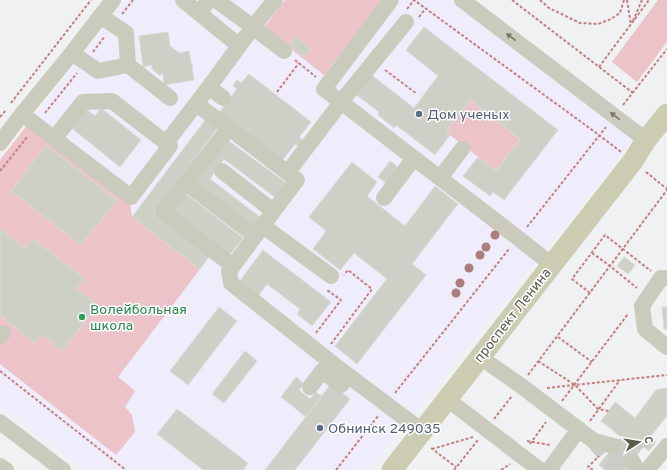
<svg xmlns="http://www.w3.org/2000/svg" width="667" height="470" viewBox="0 0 667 470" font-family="Overpass,sans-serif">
  <rect width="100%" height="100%" fill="#f0f1f2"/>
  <!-- commercial -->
  <path fill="#efecfb" d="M125,0h327l181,140 -212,266 -33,37 -15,27h-259l-5,-4 -4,4h-20l-85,-64v-246z"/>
  <!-- green -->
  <path fill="#ebc3c8" d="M285,0h98l-59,75 -60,-47z
    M658,0h9v42l-30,40 -25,-20z
    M470,100l50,39 -24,32 -50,-39z
    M28,124l102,80 2,13 68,52 -82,108 17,14 -10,16 7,8 3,17 -19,23 -116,-91v-204z"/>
  <!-- building -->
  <path fill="#cecfc7" stroke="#dadbd5" d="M424,27l134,103 -54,70 -11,-8 -3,4 -27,-20 15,-19 18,14 24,-32 -50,-39 -24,32 4,3 -15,20 -39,-30 -2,3 -16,-13 1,-3 -25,-19 15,-20 45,35 24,-32 -32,-26z
    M168,32l2,14 9,7 10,-2 2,12 2,2 -1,2 2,13 -30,5 -1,-11 -4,1 -6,-5 -2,-5 -8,2 -4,-31z
    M296,36l15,13 -7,8 -15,-12z
    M249,74l62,48 -12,15 7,5 -5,6 -6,-4 -14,18 -63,-48 19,-25 -4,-3 4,-6 4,3z
    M83,107l12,9 6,-8 40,32 -21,27 -52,-42z
    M206,119l12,8 -64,86 56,42 -10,14 -68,-52z
    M226,139l60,44 -10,15 -52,-39 -14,20 50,38 -7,10 -59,-44z
    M46,145l71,55 -36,45 -70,-54z
    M390,161l9,7 -12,16 -9,-7z
    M352,162l25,20 -10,14 38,30 30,-40 23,18 -46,60 14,11 -69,89 -22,-18 52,-67 -33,-26 -14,17 -27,-21 13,-18 -17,-14z
    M185,193l58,45 -15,19 -58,-44z
    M1,230l24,18 7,-10 52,40 -8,11 22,16 -36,46 -20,-16 -7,8 -35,-27v-85z
    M263,250l68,52 -19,24 -15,-12 3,-5 -33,-25 -9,12 -19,-14z
    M624,257l11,8 -7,9 -11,-8z
    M219,307l18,14 -49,64 -18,-14z
    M662,307h5v22h-3z
    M245,351l12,10 -33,42 -12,-9z
    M296,377l8,7 -5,6 11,9 6,-7 6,4 -16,21 -25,-20z
    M331,384l19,15 -55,71h-30z
    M667,388v28l-17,21 6,5 -7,9 -6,-4 -17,23h-21l-6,-5 22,-28 -20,-16 14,-19 20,16 21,-28z
    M177,409l71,54 -5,7h-40l-46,-36z"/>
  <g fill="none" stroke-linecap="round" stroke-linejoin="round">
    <!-- minor-tunnel -->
    <path stroke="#cbccc8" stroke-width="16" stroke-dasharray="16 8" stroke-linecap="butt" d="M594,441l12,15 17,14
      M614,446l18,15"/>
    <!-- path -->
    <path stroke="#c67f7e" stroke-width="2" stroke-dasharray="3 2" stroke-linecap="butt" d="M512,0l121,93
      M540,0l9,8 31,15 18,1 13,-5 9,-6 4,-13
      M627,0l4,25
      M407,9l7,-9 185,135 22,17
      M122,14l11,-14
      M419,17l6,-8
      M633,21l9,-21
      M93,52l12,-16
      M295,60l21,17
      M599,67l50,-67
      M385,70l32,24
      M277,92l22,-29
      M11,103l80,-103
      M623,105l44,-56
      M45,113l32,-40
      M0,117l6,-7
      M0,171l28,-35
      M646,172l21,17
      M527,227l79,-100
      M592,253l18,13 27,22
      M590,293l-18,-14 33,-44 46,36
      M316,333l25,-33 -14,-10
      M558,337l34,25
      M331,344l41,-55 -24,-19 -4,5
      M538,361l37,24 23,24 11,2
      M0,371l126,99
      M528,375l139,-185
      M547,388l120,-13
      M395,393l114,-144
      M562,401l66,-87
      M494,419l18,-23
      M590,421l30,-41
      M527,441l23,4
      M530,444l16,-22
      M431,448l25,19
      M432,449l41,-12
      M336,470l42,-54
      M454,470l24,-30
      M501,470l9,-6
      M593,470l-5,-3 11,-11"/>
    <!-- minor -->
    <path stroke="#cbcbbd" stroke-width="16" d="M183,0l16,13
      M209,0l-10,13 33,27
      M216,0l37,27 -44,60 14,11
      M275,0l-22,27 31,24
      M391,0l-67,89 194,149 34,27
      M462,0l184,140
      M100,16l26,17 2,32
      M72,53l26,18 30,-6 42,33
      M196,104l33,24
      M22,114l109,83 39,-51 -58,-45 -29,1 -29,37
      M0,143l22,-29 50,-61 41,-53
      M166,143l43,-56
      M222,171l51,40
      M288,172l57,-75 61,-75
      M440,178l22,-29
      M186,183l69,53
      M384,198l30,-40
      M263,226l68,50
      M233,266l-70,-54 66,-84 68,52c-23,30 -45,61 -68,91l2,12 110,87 81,61
      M667,278h-6l-19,28 3,23 22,18
      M0,337l3,-4
      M480,357l40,28 74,56 20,5
      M310,387l12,-16 19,14 7,-10
      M447,399l93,71
      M0,422l63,48
      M632,461l5,9
      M0,466l6,4
      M549,470l30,-41
      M647,470l20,-24"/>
    <!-- major -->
    <path stroke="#ccccb2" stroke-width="21" d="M392,470l241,-309 13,-21 21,-26"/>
  </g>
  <!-- trees -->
  <g fill="#ad7e7e">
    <circle cx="495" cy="235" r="4.5"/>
    <circle cx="486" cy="247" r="4.5"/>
    <circle cx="480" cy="255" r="4.5"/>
    <circle cx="469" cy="268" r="4.5"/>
    <circle cx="460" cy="283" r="4.5"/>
    <circle cx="456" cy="293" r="4.5"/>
  </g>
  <!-- one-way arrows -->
  <defs><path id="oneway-solid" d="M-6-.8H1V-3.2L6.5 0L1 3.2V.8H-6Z"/></defs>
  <g fill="#787767">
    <use href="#oneway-solid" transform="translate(511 37) rotate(-143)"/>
    <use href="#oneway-solid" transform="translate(615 116) rotate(-143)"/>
  </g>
  <!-- markers -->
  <g fill="#5c6f8a" stroke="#fff" stroke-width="1.5">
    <circle cx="419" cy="114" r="4"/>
    <circle cx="320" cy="428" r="4"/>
  </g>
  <circle fill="#2e9e5b" stroke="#fff" stroke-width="1.5" cx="82" cy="317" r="4"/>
  <g text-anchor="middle" stroke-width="3" stroke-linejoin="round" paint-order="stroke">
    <!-- service labels -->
    <g font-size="14" fill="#4e5e75" stroke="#fff" text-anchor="start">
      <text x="427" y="119">Дом ученых</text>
      <text x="328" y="433">Обнинск 249035</text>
    </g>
    <!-- leisure labels -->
    <g font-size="14" fill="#27864d" stroke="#fff" text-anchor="start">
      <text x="90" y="314">Волейбольная<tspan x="90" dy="16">школа</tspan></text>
    </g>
    <!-- street labels -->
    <g font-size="14" fill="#5c5b4a" stroke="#fff">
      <text transform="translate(512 315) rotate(-52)" y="5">проспект Ленина</text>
    </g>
  </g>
  <!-- north arrow -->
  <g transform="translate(639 442) rotate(78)" stroke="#ffffff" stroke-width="3" paint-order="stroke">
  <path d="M0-3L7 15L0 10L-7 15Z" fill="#5c5b4a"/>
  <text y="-6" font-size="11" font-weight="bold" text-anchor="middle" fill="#5c5b4a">С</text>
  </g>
</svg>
